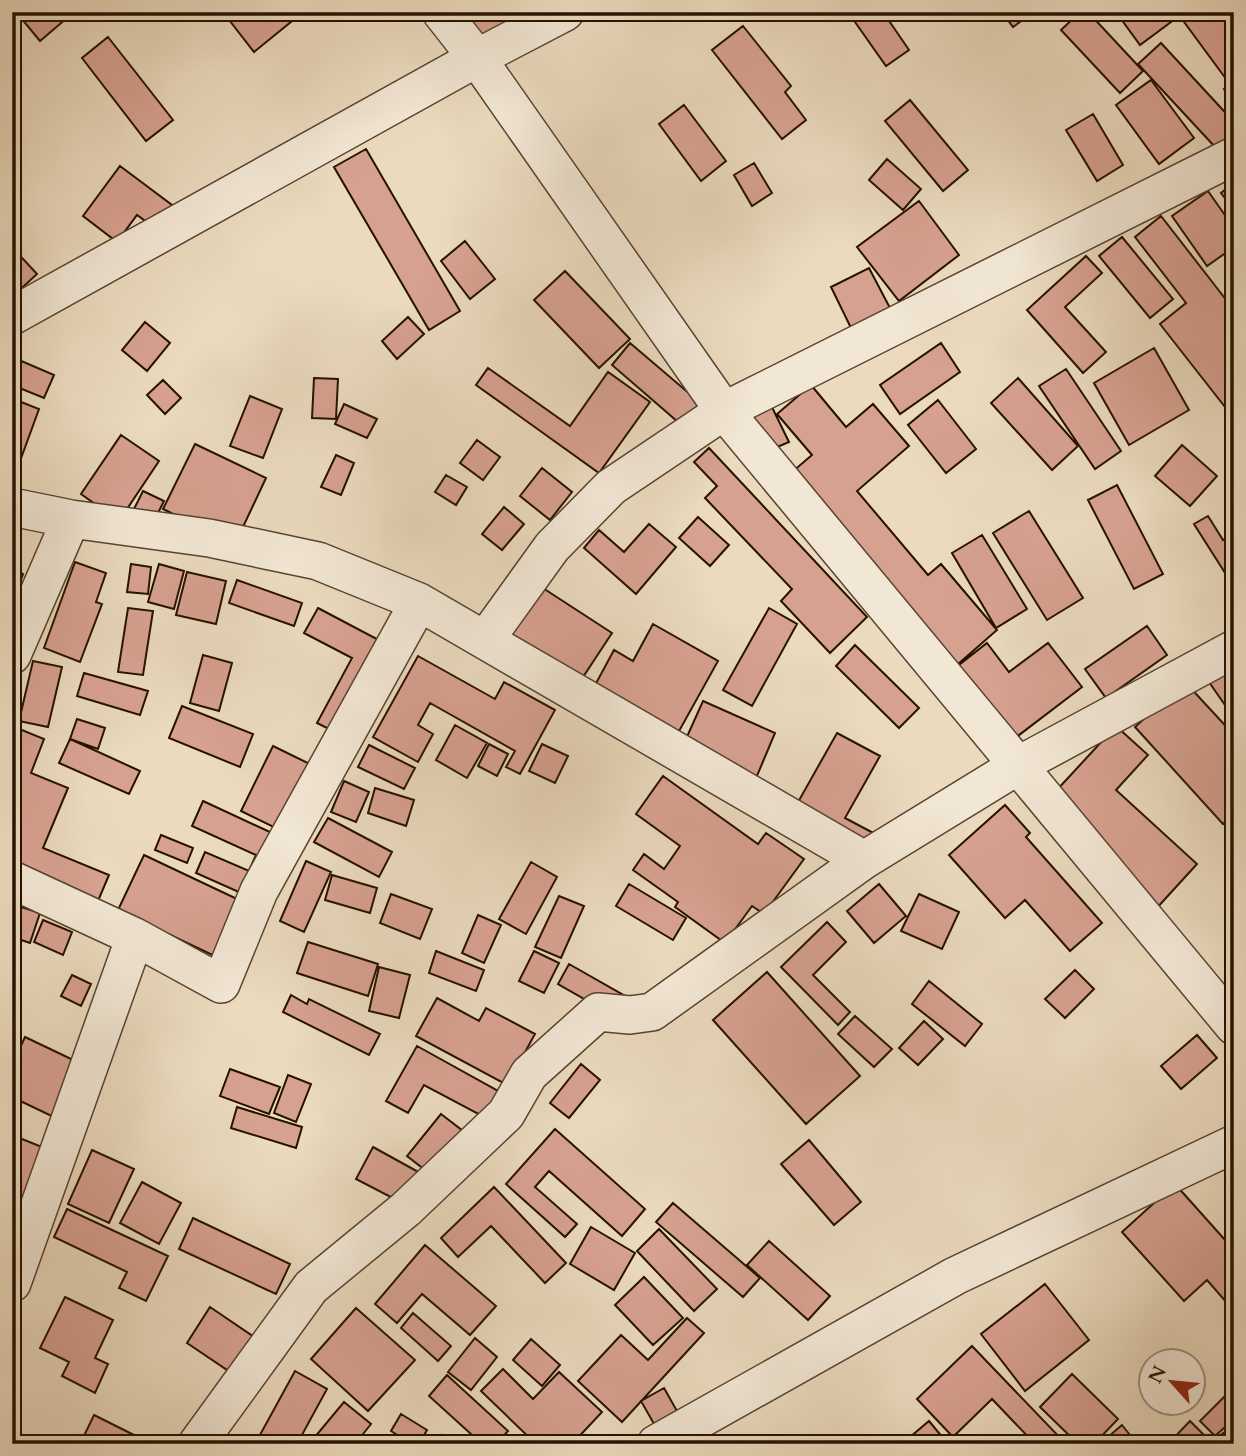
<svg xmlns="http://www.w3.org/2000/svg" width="1246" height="1456" font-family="Cardo,serif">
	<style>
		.building { fill: #d7a190; stroke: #261100; stroke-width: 2 }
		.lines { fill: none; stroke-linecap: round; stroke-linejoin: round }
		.street-casing { stroke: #574330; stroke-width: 40 }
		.street { stroke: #f2e7d5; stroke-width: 37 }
	</style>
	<rect width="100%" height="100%" fill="#ebdabe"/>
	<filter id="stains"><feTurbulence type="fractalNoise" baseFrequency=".00286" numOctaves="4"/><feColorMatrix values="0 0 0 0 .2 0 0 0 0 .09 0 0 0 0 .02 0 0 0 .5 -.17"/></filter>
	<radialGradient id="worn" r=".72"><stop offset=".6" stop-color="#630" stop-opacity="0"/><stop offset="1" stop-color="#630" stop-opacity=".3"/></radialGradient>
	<path class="building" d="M16,12H61L67,18L40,41Z
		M223,12H285L292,21L254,52Z
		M445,12H538L480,58Z
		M848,12H883L909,50L886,66Z
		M1002,12H1029L1031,14L1013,27Z
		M1080,12H1088L1143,71L1120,93L1061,30Z
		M1116,12H1170L1175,19L1140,45Z
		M1182,12H1234V80L1229,83L1179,15Z
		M743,26L791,86L785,92L806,120L782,139L712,50Z
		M108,37L173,120L146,141L82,58Z
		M1161,43L1234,122V131L1216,148L1138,64Z
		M1151,80L1194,138L1159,164L1116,105Z
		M1234,83V104L1224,89Z
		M910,100L968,170L943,191L885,121Z
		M684,105L726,161L701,181L659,124Z
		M1093,114L1123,165L1097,181L1066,130Z
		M366,149L460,311L429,330L334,167Z
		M887,159L921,189L903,210L869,180Z
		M754,163L772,193L752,206L734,175Z
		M120,166L172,205L155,228L137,215L117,242L83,216Z
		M1234,183V210L1221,193Z
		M1208,191L1234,228V247L1207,266L1172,216Z
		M919,201L959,255L899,301L857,247Z
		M1161,216L1234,310V401L1225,407L1160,324L1186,303L1135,237Z
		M1122,237L1173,299L1150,318L1099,256Z
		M465,241L495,279L470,299L441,261Z
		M12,247L37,274L12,297Z
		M1086,256L1102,273L1065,307L1106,352L1083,373L1027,310Z
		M869,268L890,308L851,328L831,287Z
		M565,271L630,339L599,368L534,300Z
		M408,317L424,334L397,359L382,341Z
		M145,322L170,343L147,371L122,350Z
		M630,343L704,406L685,428L612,365Z
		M941,343L960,372L900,414L880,385Z
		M1154,348L1189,410L1129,445L1094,383Z
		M12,357L54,375L44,398L12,385Z
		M488,368L570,426L608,372L650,402L599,473L476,385Z
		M1066,369L1121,451L1095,469L1039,386Z
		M314,378L338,379L336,419L312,418Z
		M1018,378L1078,446L1052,470L991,403Z
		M163,380L181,398L165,414L147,395Z
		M811,385L846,427L873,404L909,446L857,491L928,575L941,564L997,630L949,672L785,478L812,455L777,414Z
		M811,385L846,427L873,404L909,446L857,491L928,575L941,564L997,630L949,672L785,478L812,455L777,414Z
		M250,396L282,409L263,458L230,446Z
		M768,399L789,442L768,451L747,409Z
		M16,400L39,409L16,472L12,471V411Z
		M938,400L976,449L946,473L908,425Z
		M344,404L377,419L367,438L335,424Z
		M121,435L159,461L119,521L81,494Z
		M477,440L500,457L483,480L460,463Z
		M195,444L266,478L235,544L163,509Z
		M1182,445L1217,476L1190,506L1155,476Z
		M709,448L867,617L830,653L781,601L792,589L705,498L717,486L694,462Z
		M336,455L354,463L341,495L321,487Z
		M542,468L572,492L550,520L520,496Z
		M446,475L467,487L456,505L435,492Z
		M1234,476V493L1226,481Z
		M1117,485L1163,574L1134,589L1088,500Z
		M143,491L164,501L151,527L130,517Z
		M504,507L524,524L502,550L482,534Z
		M1029,511L1083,598L1047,620L993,533Z
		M1208,516L1223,540L1234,533V587L1194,524Z
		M698,517L729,545L710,566L679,538Z
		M649,524L676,547L636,594L584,548L599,530L624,552Z
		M982,535L1027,609L996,628L952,553Z
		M75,562L106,573L96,602L102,604L80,662L44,648Z
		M131,564L151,567L148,594L127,592Z
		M159,564L184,571L174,609L148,602Z
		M12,569L23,574L17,591L28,595L12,634Z
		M187,572L226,581L216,624L176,615Z
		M529,579L612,633L581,680L498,626Z
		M237,580L302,603L294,626L229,603Z
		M128,608L153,611L143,675L118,672Z
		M318,608L390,646L343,736L317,723L352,658L304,633Z
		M769,608L797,624L752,706L723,690Z
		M653,624L718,661L678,733L594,687L614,650L633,661Z
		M1147,626L1167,655L1106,698L1085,669Z
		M987,643L1009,672L1048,643L1082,687L1006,745L950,672Z
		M855,645L919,708L899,728L836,666Z
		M203,655L232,663L219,711L190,703Z
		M418,656L495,699L504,682L555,710L520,774L506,767L515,751L430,703L418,725L433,734L418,762L373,737Z
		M33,661L62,667L48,727L19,721Z
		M1234,664V718L1209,682Z
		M84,673L148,691L140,715L77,696Z
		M1185,682L1234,735V814L1223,824L1135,727Z
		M703,701L775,733L754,783L681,750Z
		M182,706L253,734L240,767L169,738Z
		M77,719L105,728L98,749L70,739Z
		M455,725L487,743L467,778L436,760Z
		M12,726L44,739L31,773L68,788L43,848L109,875L98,901L12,866Z
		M1116,726L1148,755L1116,790L1197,864L1155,910L1043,805Z
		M837,733L880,756L845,818L879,836L869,854L793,811Z
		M70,739L140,771L129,794L59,763Z
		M489,744L508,754L497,776L478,766Z
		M542,744L568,756L555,783L529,771Z
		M369,745L415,768L404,789L358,767Z
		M273,746L318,768L286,833L241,811Z
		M663,776L758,844L766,833L804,859L764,914L752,906L725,943L675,907L678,902L633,870L644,854L664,869L680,846L636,814Z
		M344,781L369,792L356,822L331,812Z
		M375,788L414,800L406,826L368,813Z
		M203,801L285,839L257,900L196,873L205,852L249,871L256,855L192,826Z
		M1005,805L1030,833L1026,837L1102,923L1070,951L1025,900L1005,918L949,855Z
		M328,818L392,852L379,877L314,842Z
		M161,835L193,848L187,863L155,850Z
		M144,855L254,907L227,962L118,910Z
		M306,861L331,872L304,932L280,921Z
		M531,862L557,877L526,934L499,919Z
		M332,875L377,888L370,913L325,900Z
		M629,884L686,918L673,940L616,906Z
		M879,884L906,916L874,943L847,911Z
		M391,894L432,909L420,939L380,923Z
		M919,894L959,912L942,949L901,931Z
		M559,896L584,906L561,958L535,947Z
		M12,904L40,913L30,943L12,937Z
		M478,915L501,925L484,963L462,953Z
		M43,920L72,932L63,955L34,942Z
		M827,922L846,942L813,975L850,1012L838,1025L781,967Z
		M308,942L378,964L368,996L297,973Z
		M436,951L484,970L476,991L429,973Z
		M534,951L559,963L544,993L519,981Z
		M569,964L625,996L614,1016L558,984Z
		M379,967L410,975L399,1018L369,1011Z
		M1075,970L1094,989L1065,1018L1045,999Z
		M767,972L860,1076L806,1124L713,1020Z
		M72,975L91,984L81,1006L61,996Z
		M929,981L982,1024L965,1046L912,1004Z
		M291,995L307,1004L309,999L380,1034L369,1055L283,1012Z
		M437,998L479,1021L486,1008L535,1034L507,1085L416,1036Z
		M855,1016L892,1049L874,1067L838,1034Z
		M924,1021L943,1039L918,1065L899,1048Z
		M1197,1035L1217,1058L1181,1089L1161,1066Z
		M25,1037L90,1068L64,1122L12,1097V1065Z
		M417,1046L498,1091L484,1117L424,1085L408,1113L386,1101Z
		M581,1064L600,1080L569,1118L550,1103Z
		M230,1069L280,1087L269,1114L220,1096Z
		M288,1075L311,1084L296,1122L274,1113Z
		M237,1107L302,1127L296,1148L231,1128Z
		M441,1114L463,1131L429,1173L407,1156Z
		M555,1129L645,1209L622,1236L549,1171L535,1187L577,1224L565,1237L506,1184Z
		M555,1129L645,1209L622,1236L549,1171L535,1187L577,1224L565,1237L506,1184Z
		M12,1135L52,1151L30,1207L12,1200Z
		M809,1140L861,1202L834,1225L781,1164Z
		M373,1147L422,1174L406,1205L356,1179Z
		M92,1150L134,1169L109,1223L68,1204Z
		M142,1182L181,1203L159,1244L120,1223Z
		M1175,1184L1234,1250V1311L1207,1280L1184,1301L1122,1232Z
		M494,1187L566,1263L545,1283L491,1226L458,1257L441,1238Z
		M12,1201L29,1208L12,1247Z
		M673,1203L760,1278L743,1297L656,1222Z
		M67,1209L168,1256L146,1301L119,1288L127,1272L54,1237Z
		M193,1218L290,1264L276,1294L179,1249Z
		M591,1227L635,1253L614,1290L570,1264Z
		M659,1229L717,1289L694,1311L637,1251Z
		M769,1241L830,1296L808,1320L747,1265Z
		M425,1245L496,1306L470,1335L422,1294L397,1323L375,1304Z
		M644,1277L683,1318L653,1345L615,1305Z
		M1045,1284L1089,1340L1025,1391L981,1334Z
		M65,1297L113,1320L95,1358L108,1364L95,1393L62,1376L69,1362L40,1348Z
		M210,1307L263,1343L239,1378L187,1343Z
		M356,1308L415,1360L368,1411L311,1359Z
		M413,1313L451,1346L438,1361L401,1328Z
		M687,1318L704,1333L622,1422L578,1381L621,1335L648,1360Z
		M475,1338L497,1357L471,1390L448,1372Z
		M531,1339L560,1365L542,1386L513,1360Z
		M531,1339L560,1365L542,1386L513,1360Z
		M972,1346L1066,1444H1035L992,1399L953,1437L917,1399Z
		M503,1369L533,1399L559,1372L602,1412L572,1444H536L481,1391Z
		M503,1369L533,1399L559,1372L602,1412L572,1444H536L481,1391Z
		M295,1371L327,1389L297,1444H255Z
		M1072,1374L1118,1419L1094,1444H1078L1040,1407Z
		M447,1375L508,1431L496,1444H482L429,1396Z
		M664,1388L677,1411L654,1424L641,1401Z
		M1226,1395L1234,1403V1419L1215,1436L1200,1421Z
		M344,1402L371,1424L355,1444H309Z
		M401,1414L427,1430L419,1444H412L391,1431Z
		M94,1415L152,1444H80Z
		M929,1421L948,1444H903V1443Z
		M1190,1421L1213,1444H1168Z
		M1122,1425L1137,1444H1100Z
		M1234,1425V1444H1230L1222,1434Z
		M442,1435L458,1444H438Z"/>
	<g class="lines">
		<defs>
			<path id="street" d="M441,12L477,58L724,411L1234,1026
				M12,316L477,58L565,12
				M12,507L71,519L209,538L318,561L419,602L864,860
				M485,640L552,547L611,487L724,411L1234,156
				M12,655L71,519
				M12,880L135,937L221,984L259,891L419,602
				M12,1283L135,937
				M197,1444L311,1287L406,1209L506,1114L529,1074L598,1012L630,1015L652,1012L864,860L1019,765L1234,649
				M656,1444L955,1276L1234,1144"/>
		</defs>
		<use href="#street" class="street-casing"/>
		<use href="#street" class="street"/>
	</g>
	<rect width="1246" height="1456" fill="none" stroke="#ebdabe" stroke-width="42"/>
	<rect x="14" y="14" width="1218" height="1428" fill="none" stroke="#261100" stroke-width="3.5"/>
	<rect x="21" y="21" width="1204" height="1414" fill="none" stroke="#261100" stroke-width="2"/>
	<g transform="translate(1172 1382) rotate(297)"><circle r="33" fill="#f2e7d5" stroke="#a09180" stroke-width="2"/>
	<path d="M0-5L12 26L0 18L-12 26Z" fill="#8f2418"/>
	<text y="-10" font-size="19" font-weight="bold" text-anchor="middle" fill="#261100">N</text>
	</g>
	<rect width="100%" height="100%" filter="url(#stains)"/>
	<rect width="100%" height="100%" fill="url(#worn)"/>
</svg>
